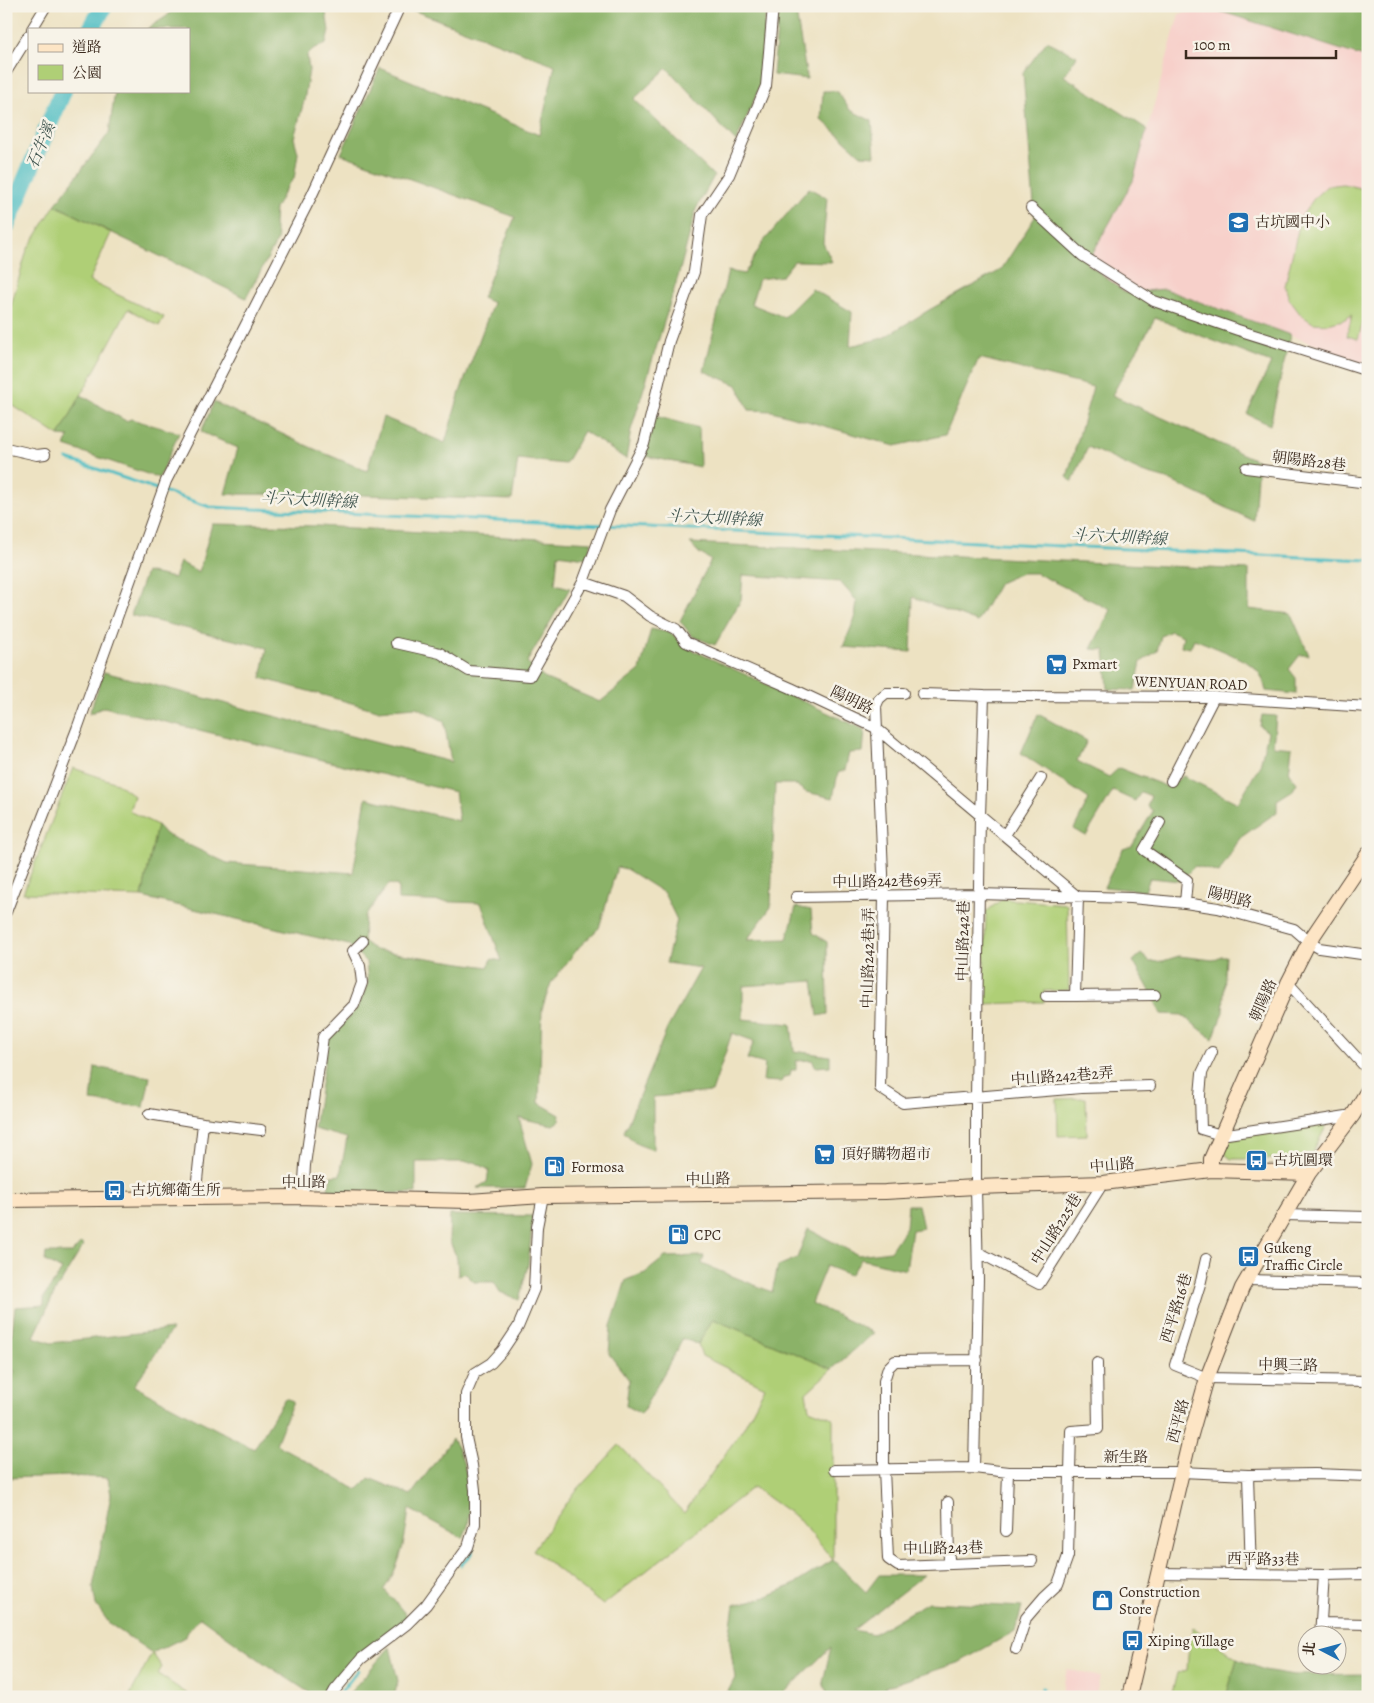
<svg xmlns="http://www.w3.org/2000/svg" width="1374" height="1703" font-family="Alegreya,'Noto Serif TC',serif">
	<style>
		.built { fill: #f7d0ca }
		.green { fill: #afcf76; stroke: #757c4a }
		.forest { fill: #8bb267; stroke: #636e42; fill-rule: evenodd }
		.lines { fill: none; stroke-linecap: round; stroke-linejoin: round }
		.stream { stroke: #4ebdc3; stroke-width: 3 }
		.river { stroke: #4ebdc3; stroke-width: 18 }
		.minor-casing { stroke: #564637; stroke-width: 12 }
		.secondary-casing { stroke: #564637; stroke-width: 16 }
		.minor { stroke: #fff; stroke-width: 10 }
		.secondary { stroke: #fde5c5; stroke-width: 14 }
		.labels { text-anchor: middle; stroke-width: 5; stroke-linejoin: round; paint-order: stroke }
		.poi-label { font-size: 15px; fill: #3b2a1e; stroke: #f7f3e8; text-anchor: start }
		.street-label { font-size: 15px; fill: #3b2a1e; stroke: #f7f3e8 }
		.water-label { font-size: 16px; font-style: italic; fill: #415650; stroke: #f7f3e8 }
	</style>
	<rect width="100%" height="100%" fill="#f7f3e8"/>
	<filter id="ink" filterUnits="userSpaceOnUse"><feTurbulence type="fractalNoise" baseFrequency=".02" numOctaves="2"/><feDisplacementMap in="SourceGraphic" scale="10" xChannelSelector="R" yChannelSelector="G"/><feConvolveMatrix kernelMatrix="1 2 1 2 8 2 1 2 1" color-interpolation-filters="sRGB"/></filter>
	<filter id="wash" filterUnits="userSpaceOnUse"><feTurbulence type="fractalNoise" baseFrequency=".0096" numOctaves="4" result="noise"/><feDisplacementMap in="SourceGraphic" scale="20" xChannelSelector="R" yChannelSelector="G"/><feGaussianBlur stdDeviation="1.12" result="paint"/><feColorMatrix in="noise" values="0 0 0 0 0 0 0 0 0 0 0 0 0 0 0 0 0 1.4 0 .05"/><feComposite in="paint" operator="in"/></filter>
	<g filter="url(#wash)">
		<rect width="100%" height="100%" fill="#ede2c2"/>
		<path class="built" d="M1210,8L1368,59V366L1290,335L1164,289L1126,293L1086,262L1133,181L1179,14Z
			M1067,1669L1100,1677L1095,1697H1061Z"/>
		<path class="green" d="M1343,184L1368,190V305L1358,339L1347,336L1352,315L1343,320L1328,324L1313,323L1301,315L1289,299L1285,286L1301,217L1315,197L1327,186Z
			M55,205L111,233L89,281L164,317L159,326L128,309L59,436L6,401V323L27,250Z
			M73,768L117,783L134,796L129,811L157,825L142,897L23,893Z
			M1002,899L1067,904L1069,990L1044,991V1002L983,1004L986,912Z
			M1086,1098L1087,1135L1058,1136L1057,1099Z
			M1329,1121L1309,1159H1231L1224,1153L1228,1138Z
			M713,1319L832,1369L806,1393L809,1409L833,1418V1560L800,1520L753,1487L603,1605L533,1550L575,1492L619,1445L684,1513L744,1427L765,1387L702,1356L698,1344Z
			M1194,1628L1237,1659L1226,1697H1176L1172,1693L1177,1673L1187,1670L1189,1642Z
			M152,1653L162,1667L158,1674L192,1697H129Z"/>
		<path class="forest" d="M176,6H325L329,31L326,44L313,49L307,55L309,70L304,101L294,138L298,153L294,179L287,186L275,209L274,225L278,239L246,298L55,205L109,133L115,91H189V29H147L167,16Z
			M411,6H766L760,86L736,142L667,68L634,99L714,176L696,209L680,270L631,430L626,459L584,431L565,464L518,459L512,500L362,495L225,494L238,448L201,432L214,402L312,448L367,471L383,417L445,443L460,392L493,303L482,298L515,217L341,154L380,68L539,135L555,65L410,9Z
			M779,6H795L807,79L773,75Z
			M1211,6H1348L1368,12L1367,58L1210,8Z
			M1047,41L1077,56L1064,76L1147,129L1133,181L1087,263L1126,293L1164,289L1290,335L1270,425L1247,414L1271,363L1155,318L1112,395L1258,461L1254,521L1167,479L1142,472L1088,447L1072,482L1067,477L1093,387L979,358L945,435L895,446L772,411L749,410L737,385L704,371L728,271L744,274L764,241L809,188L827,198L823,243L832,262L794,261L782,276L759,279L751,304L784,317L812,289L852,312L850,346L883,338L929,310L1001,270L1035,217L1023,73Z
			M823,91H837L850,110L872,121L875,156L861,155L821,119Z
			M81,395L126,421L131,419L179,433L159,478L65,446L69,437L59,436Z
			M655,416L699,428L700,467L645,456Z
			M212,524L319,526L592,542L586,558L558,554L555,584L570,588L527,662L544,678L600,702L640,670L651,629L671,633L688,648L865,730L863,752L849,753L845,770L838,773L833,798L806,792L794,784H775L771,907L747,940L787,939L796,907L811,910L813,933L827,942L828,1014L818,1016L813,981L743,986V1019L791,1024L794,1051L830,1056V1066L816,1067L812,1060L796,1061V1070H791L790,1076L784,1077L781,1082L763,1081L765,1064L747,1059L754,1041L732,1033L712,1092L653,1097V1150L637,1144L624,1132L667,1029L701,968L666,963L677,920L664,893L626,869L617,867L599,928L579,947L551,983L542,1009L539,1103L560,1115L559,1121L553,1125L519,1118L532,1164L525,1188H477L487,1182L489,1170L475,1162H416V1193H327L331,1176L340,1175L347,1138L314,1129L328,1040L358,1007L368,983L366,962L349,945L142,897L157,825L165,834L227,863L353,873L366,798L459,821L455,792L104,707L89,714L104,672L451,762L444,721L416,707L377,710L261,678L267,648L131,615L146,572L174,578L180,562L199,572ZM389,884L398,886V900L481,903L502,961L492,959L488,967L375,950L363,941L365,916Z
			M690,543L1249,570V609L1291,614L1309,655H1300L1289,669L1296,678V694L1266,691C1264,683 1262,675 1256,669C1248,660 1207,644 1194,639L1190,648L1181,646L1183,636L1171,631L1161,636L1157,651L1141,662L1135,690L1108,689L1105,650L1091,649L1111,610L1036,573H1021L999,583L977,622L913,597L911,652L843,647L855,618L857,601L840,582L743,575L741,600L715,645L692,636L680,621L711,560L699,553Z
			M1038,714L1087,741L1077,761L1109,777L1119,768L1168,787L1183,776L1238,803L1260,765L1268,732L1260,726L1262,715L1276,716L1273,746L1292,748L1289,773L1297,783L1293,790L1277,800V812L1240,838L1219,873L1195,866L1180,881L1150,878L1145,891L1104,887L1123,849L1132,846L1153,811L1147,806L1151,796L1141,792L1135,801L1113,791L1086,836L1074,829L1089,799L1021,753Z
			M1141,954L1150,962L1163,961L1179,956L1213,960L1221,956H1226L1223,1012L1213,1039L1182,1015L1161,1014L1149,989L1133,961Z
			M95,1067L150,1077L144,1107L91,1101Z
			M908,1205H918L923,1228L912,1230L906,1270L861,1259L850,1275L826,1266L811,1303L874,1333L832,1369L713,1319L698,1344L683,1339L641,1414L626,1406L629,1380L609,1354L611,1326L626,1280L645,1273L665,1257L704,1256L702,1264L772,1292L778,1266L797,1258L808,1229L858,1255L890,1251L906,1227Z
			M450,1215L533,1216L528,1265L519,1300L500,1292L494,1282H474L465,1273L458,1276L457,1258L449,1240Z
			M81,1243L83,1246L56,1290L34,1337L51,1343L172,1329L134,1386L254,1449L285,1398L293,1401L276,1444L357,1490L369,1478L411,1495L452,1439C467,1461 471,1493 469,1519C469,1526 465,1532 463,1538L409,1509C405,1539 402,1563 384,1589L408,1617L329,1689L326,1697H316L267,1665L200,1617L183,1638L152,1653L110,1624L96,1605L93,1587L111,1495L108,1478L72,1476L6,1478V1386L15,1371L6,1370V1334H12L15,1307L44,1305V1297L62,1270L45,1261L46,1253H72Z
			M833,1560L866,1592L879,1575H924L853,1630L873,1634L928,1602L1022,1607L1015,1631L960,1662L885,1687L890,1697H828L823,1682L831,1647L780,1697H725L735,1678L729,1638L734,1605L763,1598L793,1585Z
			M390,1647L398,1681L394,1697H346Z
			M1237,1659L1264,1670L1294,1675L1368,1674V1697H1226Z"/>
		<g class="lines">
			<path class="stream" d="M67,459L210,507L1368,560
				M461,1565L472,1554V1546
				M337,1697L358,1670
				M1039,1697L1042,1688"/>
			<path class="river" d="M91,29L104,6
				M6,226L63,91"/>
		</g>
	</g>
	<g filter="url(#ink)">
		<g class="lines">
			<defs>
				<path id="minor" d="M32,29L46,6
					M6,72L29,35
					M1031,208L1083,256L1154,301L1238,330L1368,371
					M6,448L37,455L45,454
					M1246,468L1368,483
					M583,582L624,596L650,616L676,629L686,642L791,688L876,728L1078,897L1075,996L1155,995
					M396,643L440,653L469,671L530,676L583,582L610,510L644,444L669,341L694,272L702,215L729,175L766,86L773,6
					M904,693H886L879,699L876,706L884,897L880,1088L903,1103L1081,1088L1150,1086
					M922,694L984,696L1214,697L1368,707
					M1171,781L1214,697
					M1160,822L1144,850L1187,880L1185,903
					M1005,835L1041,778
					M796,897L979,894L1131,898L1185,903L1218,908L1294,929L1309,942L1319,948L1368,955
					M6,912L77,729L166,481L311,197L400,6
					M1288,983L1368,1070
					M1046,996H1075
					M1212,1052L1202,1073L1200,1095L1201,1129L1221,1135L1353,1115
					M149,1114L203,1123L195,1199
					M203,1123L261,1130
					M303,1197L305,1165L323,1037L354,1005L362,983L360,966L353,951L363,941
					M1284,1215L1368,1217
					M978,1252L1039,1284L1103,1183
					M1206,1259L1201,1281L1175,1365L1207,1378L1368,1381
					M1247,1280L1368,1283
					M977,1360L895,1361L888,1368L884,1381V1469L888,1559L898,1566L1032,1561
					M974,1468L978,1279L976,1187V1097L980,816L984,696
					M834,1470L974,1468L1008,1472H1181L1248,1475L1315,1474L1368,1476
					M1248,1475L1251,1574
					M948,1502L949,1564
					M1006,1531L1008,1472
					M1158,1573L1324,1575L1368,1574
					M1321,1623L1368,1624
					M1320,1636L1324,1575
					M1016,1649L1026,1618L1044,1597L1058,1584L1068,1556L1071,1431L1098,1429L1097,1363
					M331,1697L335,1690L361,1659L407,1624L426,1605L468,1547L475,1524V1490L472,1465L466,1437V1394L475,1373L491,1363L502,1351L518,1327L534,1289L537,1227L543,1196"/>
				<path id="secondary" d="M1211,1170V1159L1288,983L1309,942L1368,854
					M6,1200L295,1197L469,1201L543,1196L885,1192L976,1187L1103,1183L1211,1170L1309,1173
					M1129,1697L1190,1438L1207,1378L1242,1288L1309,1173L1353,1115L1368,1090"/>
			</defs>
			<use href="#minor" class="minor-casing"/>
			<use href="#secondary" class="secondary-casing"/>
			<use href="#minor" class="minor"/>
			<use href="#secondary" class="secondary"/>
		</g>
	</g>
	<defs>
		<symbol id="school-square" viewBox="-11 -11 22 22"><rect x="-9" y="-9" width="18" height="18" rx="4" fill="#1f6fb2" stroke="#f7f3e8"/><path d="M0-5L7-2L0 1L-7-2ZM-4 1L0 2.5L4 1V4Q0 6-4 4Z" fill="#fff"/></symbol>
		<symbol id="supermarket-square" viewBox="-11 -11 22 22"><rect x="-9" y="-9" width="18" height="18" rx="4" fill="#1f6fb2" stroke="#f7f3e8"/><path d="M-6-5.5h2.5l.6 2H6L4.5 2H-2.5L-4.4-4H-6ZM-1.5 3.2a1.3 1.3 0 1 0 .1 0ZM3 3.2a1.3 1.3 0 1 0 .1 0Z" fill="#fff"/></symbol>
		<symbol id="bus-square" viewBox="-11 -11 22 22"><rect x="-9" y="-9" width="18" height="18" rx="4" fill="#1f6fb2" stroke="#f7f3e8"/><path d="M-5-6H5V4H4V6H2V4H-2V6H-4V4H-5ZM-3.5-4V0h7V-4ZM-3.5 1.2v1.5H-2V1.2ZM2 1.2v1.5H3.5V1.2Z" fill="#fff"/></symbol>
		<symbol id="fuel-square" viewBox="-11 -11 22 22"><rect x="-9" y="-9" width="18" height="18" rx="4" fill="#1f6fb2" stroke="#f7f3e8"/><path d="M-5.5-6h7V0h2V4h1.3V-2.5L3-4.5l.8-.8L6-3V5H2.5V1h-1V6h-7ZM-4.2-4.7v3.2H.2V-4.7Z" fill="#fff"/></symbol>
		<symbol id="shop-square" viewBox="-11 -11 22 22"><rect x="-9" y="-9" width="18" height="18" rx="4" fill="#1f6fb2" stroke="#f7f3e8"/><path d="M-5-2.5h2.3a2.7 3.5 0 0 1 5.4 0H5L5.5 6h-11ZM-1.5-2.5h3a1.5 2.3 0 0 0-3 0Z" fill="#fff"/></symbol>
	</defs>
	<g fill-rule="evenodd">
		<use href="#school-square" x="1226" y="210" width="25" height="25"/>
		<use href="#supermarket-square" x="1044" y="652" width="25" height="25"/>
		<use href="#supermarket-square" x="812" y="1142" width="25" height="25"/>
		<use href="#bus-square" x="1244" y="1148" width="25" height="25"/>
		<use href="#fuel-square" x="542" y="1154" width="25" height="25"/>
		<use href="#bus-square" x="102" y="1178" width="25" height="25"/>
		<use href="#fuel-square" x="666" y="1222" width="25" height="25"/>
		<use href="#bus-square" x="1236" y="1244" width="25" height="25"/>
		<use href="#shop-square" x="1090" y="1588" width="25" height="25"/>
		<use href="#bus-square" x="1120" y="1628" width="25" height="25"/>
	</g>
	<g class="labels">
		<g class="poi-label">
			<text x="1255" y="227">古坑國中小</text>
			<text x="1072" y="669">Pxmart</text>
			<text x="841" y="1159">頂好購物超市</text>
			<text x="1273" y="1165">古坑圓環</text>
			<text x="571" y="1172">Formosa</text>
			<text x="131" y="1195">古坑鄉衛生所</text>
			<text x="694" y="1240">CPC</text>
			<text x="1264" y="1253">Gukeng<tspan x="1264" dy="17">Traffic Circle</tspan></text>
			<text x="1119" y="1597">Construction<tspan x="1119" dy="17">Store</tspan></text>
			<text x="1148" y="1646">Xiping Village</text>
		</g>
		<g class="street-label">
			<text transform="translate(1309 461) rotate(7)" y="5">朝陽路28巷</text>
			<text transform="translate(1191 683) rotate(2)" y="5">WENYUAN ROAD</text>
			<text transform="translate(852 700) rotate(26)" y="5">陽明路</text>
			<text transform="translate(887 881) rotate(-1)" y="5">中山路242巷69弄</text>
			<text transform="translate(1230 897) rotate(14)" y="5">陽明路</text>
			<text transform="translate(963 941) rotate(-89)" y="5">中山路242巷</text>
			<text transform="translate(868 958) rotate(-89)" y="5">中山路242巷1弄</text>
			<text transform="translate(1263 1000) rotate(-66)" y="5">朝陽路</text>
			<text transform="translate(1062 1076) rotate(-4)" y="5">中山路242巷2弄</text>
			<text transform="translate(1112 1165) rotate(-5)" y="5">中山路</text>
			<text transform="translate(708 1179) rotate(-1)" y="5">中山路</text>
			<text x="304" y="1187">中山路</text>
			<text transform="translate(1056 1229) rotate(-58)" y="5">中山路225巷</text>
			<text transform="translate(1176 1308) rotate(-73)" y="5">西平路16巷</text>
			<text transform="translate(1288 1365) rotate(1)" y="5">中興三路</text>
			<text transform="translate(1178 1421) rotate(-75)" y="5">西平路</text>
			<text x="1126" y="1462">新生路</text>
			<text transform="translate(943 1548) rotate(-1)" y="5">中山路243巷</text>
			<text transform="translate(1263 1559) rotate(1)" y="5">西平路33巷</text>
		</g>
		<g class="water-label">
			<text transform="translate(40 145) rotate(-67)" y="6">石牛溪</text>
			<text transform="translate(309 499) rotate(3)" y="6">斗六大圳幹線</text>
			<text transform="translate(714 517) rotate(3)" y="6">斗六大圳幹線</text>
			<text transform="translate(1119 536) rotate(3)" y="6">斗六大圳幹線</text>
		</g>
	</g>
	<rect width="1374" height="1703" fill="none" stroke="#f7f3e8" stroke-width="25"/>
	<rect x="28" y="28" width="162" height="65" fill="#f7f3e8" stroke="#aca397"/>
	<rect x="38" y="44" width="25" height="8" fill="#fde5c5" stroke="#aca397"/>
	<text x="72" y="52" font-size="15" fill="#3b2a1e">道路</text>
	<rect x="38" y="65" width="25" height="15" fill="#afcf76" stroke="#aca397"/>
	<text x="72" y="78" font-size="15" fill="#3b2a1e">公園</text>
	<g transform="translate(1322 1650) rotate(276)"><circle r="24" fill="#f7f3e8" stroke="#aca397"/>
	<path d="M0-4L9 19L0 12L-9 19Z" fill="#1f6fb2"/>
	<text y="-8" font-size="14" font-weight="bold" text-anchor="middle" fill="#3b2a1e">北</text>
	</g>
	<path d="M1186 50v8h150v-8" fill="none" stroke="#3b2a1e" stroke-width="2.5"/>
	<text x="1194" y="50" font-size="15" fill="#3b2a1e" stroke="#f7f3e8" stroke-width="4" paint-order="stroke">100 m</text>
</svg>
